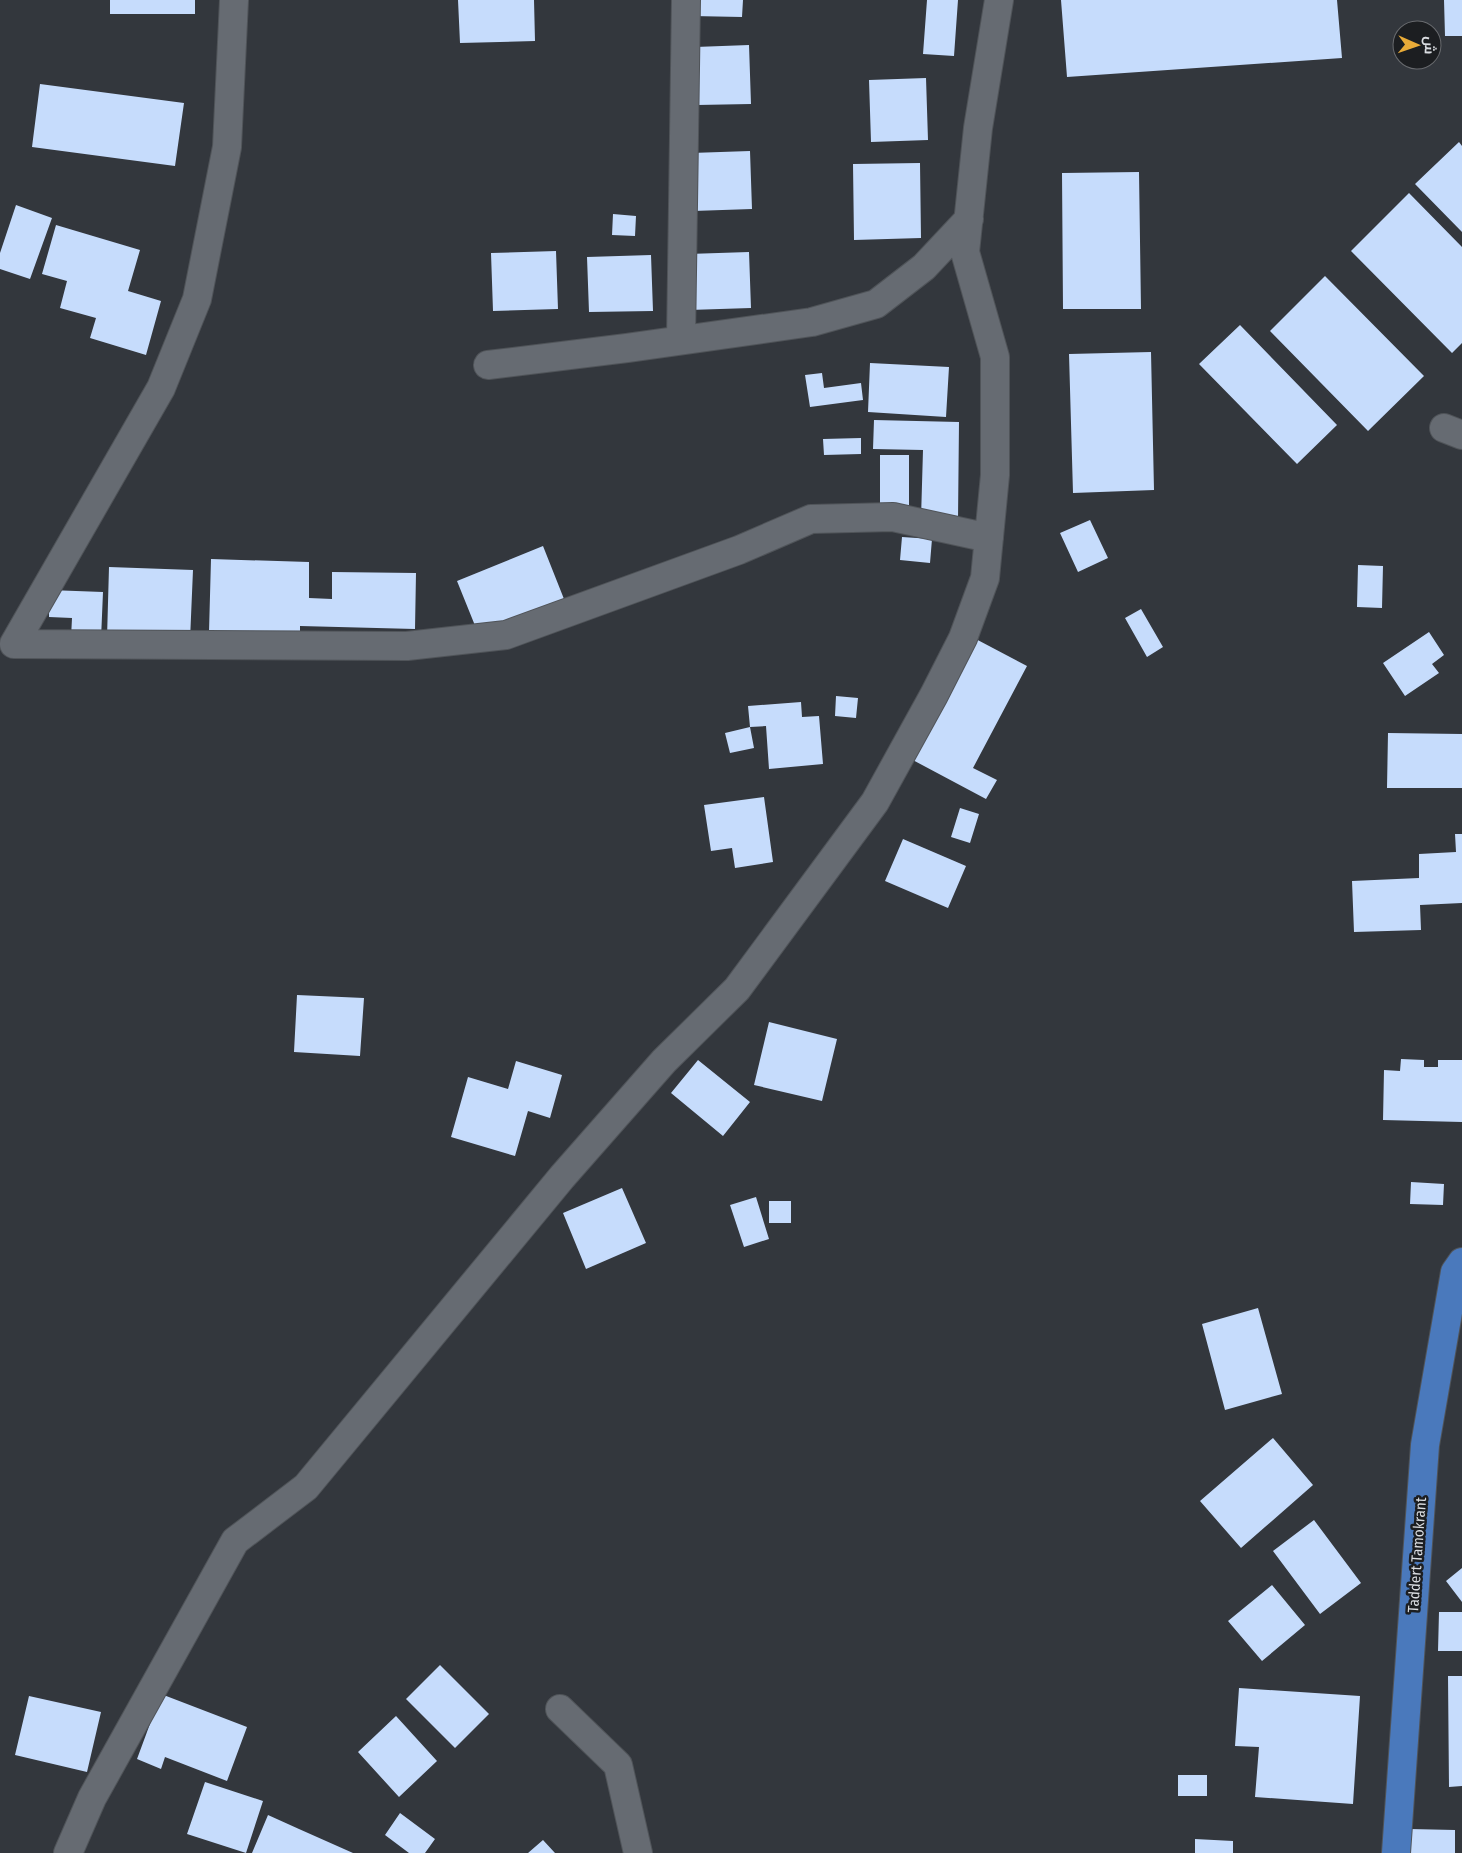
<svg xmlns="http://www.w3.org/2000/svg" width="1462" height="1853" font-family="'Fira Sans Condensed',Cairo,sans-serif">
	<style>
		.building { fill: #c6dcfc }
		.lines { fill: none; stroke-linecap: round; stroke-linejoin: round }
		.minor-casing { stroke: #505459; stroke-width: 30 }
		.major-casing { stroke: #505459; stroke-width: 30 }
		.minor { stroke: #666b72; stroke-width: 28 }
		.major { stroke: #4a79bc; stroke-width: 28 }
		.labels { text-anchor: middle; stroke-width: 5; stroke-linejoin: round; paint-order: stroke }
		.street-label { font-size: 15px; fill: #dadde1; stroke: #1c1e21 }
	</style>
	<rect width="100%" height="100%" fill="#33373d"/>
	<path class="building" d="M110,0H195V14H110Z
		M458,0H534L535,41L460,43Z
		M692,0H743L742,17L692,16Z
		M927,0H958L954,56L923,54Z
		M1061,0H1337L1342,58L1067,77Z
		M1444,0H1462V36H1445Z
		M749,45L751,104L697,105L695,47Z
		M926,78L928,140L871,142L869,80Z
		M40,84L184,103L175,166L32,147Z
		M1459,142L1462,146V232L1415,184Z
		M750,151L752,209L693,211L691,153Z
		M920,163L921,238L854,240L853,164Z
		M1139,172L1141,309H1063L1062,173Z
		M1409,193L1462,247V343L1452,353L1351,251Z
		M16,205L52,218L30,279L0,269V253Z
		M613,214L636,216L635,236L612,235Z
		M56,225L140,250L128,291L161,301L146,355L90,338L96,318L60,308L67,281L42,274Z
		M556,251L558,309L493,311L491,253Z
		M749,252L751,308L689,310L688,254Z
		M651,255L653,311L589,312L587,257Z
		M1325,276L1424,376L1368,431L1270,331Z
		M1240,325L1337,425L1297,464L1199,364Z
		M1151,352L1154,490L1073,493L1069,354Z
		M870,363L949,367L946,417L868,412Z
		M822,373L824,388L861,383L863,400L810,407L805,375Z
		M874,420L959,422L958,520L921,519L923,450L873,449Z
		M861,438V454L824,455L823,439Z
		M880,455H909V509H880Z
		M1090,520L1108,558L1078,572L1060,533Z
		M902,537L932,539L930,563L900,560Z
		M543,546L564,599L478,633L457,581Z
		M211,559L309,562V598L332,599V572L416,573L415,629L300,626V634L209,632Z
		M1358,565L1383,566L1382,608L1357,607Z
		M109,567L193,570L190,640L107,638Z
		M49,590L103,592L101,639L71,638L72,618L49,617Z
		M1141,609L1163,647L1147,657L1125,618Z
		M1429,632L1444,655L1432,664L1439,673L1405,696L1383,663Z
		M972,637L1027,666L973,768L997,780L986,799L909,758Z
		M836,696L858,698L856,718L835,716Z
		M801,702L802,717L819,716L823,764L769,769L766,726L750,727L754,748L730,753L725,733L750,727L748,706Z
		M1388,733L1462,734V788H1387Z
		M764,797L773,862L735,868L732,848L711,851L704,805Z
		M960,808L979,814L970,843L951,837Z
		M1455,834H1462V903L1420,905L1421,930L1354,932L1352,881L1419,878V854L1456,852Z
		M903,839L966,866L948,908L885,881Z
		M297,995L364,998L360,1056L294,1052Z
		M769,1022L837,1039L822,1101L754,1085Z
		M1401,1059L1424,1060V1067H1438V1060H1462V1122L1383,1120L1384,1070L1400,1071Z
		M698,1060L750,1102L723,1136L671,1093Z
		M516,1061L562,1075L550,1118L528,1111L515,1156L451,1137L468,1077L508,1089Z
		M1411,1182L1444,1184L1443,1205L1410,1204Z
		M622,1188L646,1243L586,1269L563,1213Z
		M756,1197L769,1239L744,1247L730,1205Z
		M769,1201H791V1223H769Z
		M1258,1308L1282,1394L1225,1410L1202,1324Z
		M1273,1438L1313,1485L1241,1548L1200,1501Z
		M1314,1520L1361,1583L1320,1614L1273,1551Z
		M1462,1568V1602L1446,1581Z
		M1272,1585L1305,1625L1262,1661L1228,1621Z
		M1439,1612H1462V1651H1438Z
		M440,1665L489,1714L455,1748L406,1699Z
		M1448,1676H1462V1786L1449,1787Z
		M1239,1688L1360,1696L1353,1804L1255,1797L1259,1747L1235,1746Z
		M161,1694L247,1727L227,1781L165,1757L161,1769L137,1759Z
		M29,1696L101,1712L87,1772L15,1755Z
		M396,1716L437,1761L399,1797L358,1752Z
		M1178,1775H1207V1796H1178Z
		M205,1782L263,1801L246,1853L187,1834Z
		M400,1813L435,1839L425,1853H409L385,1835Z
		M268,1815L299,1829L353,1853H252Z
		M1410,1829L1455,1830V1853H1410Z
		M1195,1839L1233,1841V1853H1195Z
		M543,1840L555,1853H528Z"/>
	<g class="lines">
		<defs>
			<path id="minor" d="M234,0L227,147L197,299L161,388L14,644L407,646L506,635L739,550L811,519L893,517L989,538
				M681,340L686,0
				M488,365L627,348L812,322L876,304L924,267L969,219
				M1444,428L1462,435
				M560,1709L618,1765L638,1853
				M68,1853L92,1798L235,1541L306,1487L562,1177L664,1061L737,989L875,802L934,695L963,638L985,578L995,475V357L965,252L978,128L999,0"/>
			<path id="major" d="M1396,1853L1425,1445L1455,1272L1462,1262"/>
		</defs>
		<use href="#minor" class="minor-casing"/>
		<use href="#major" class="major-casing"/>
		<use href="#minor" class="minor"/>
		<use href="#major" class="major"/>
	</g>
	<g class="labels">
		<g class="street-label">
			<text transform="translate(1417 1555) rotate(-86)" y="5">Taddert Tamokrant</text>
		</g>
	</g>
	<g transform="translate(1417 45) rotate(92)"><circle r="24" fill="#1c1e21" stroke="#686a6e"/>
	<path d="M0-4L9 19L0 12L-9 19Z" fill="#e9ab38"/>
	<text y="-8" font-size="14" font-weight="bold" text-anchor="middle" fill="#dadde1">ش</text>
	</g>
</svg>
